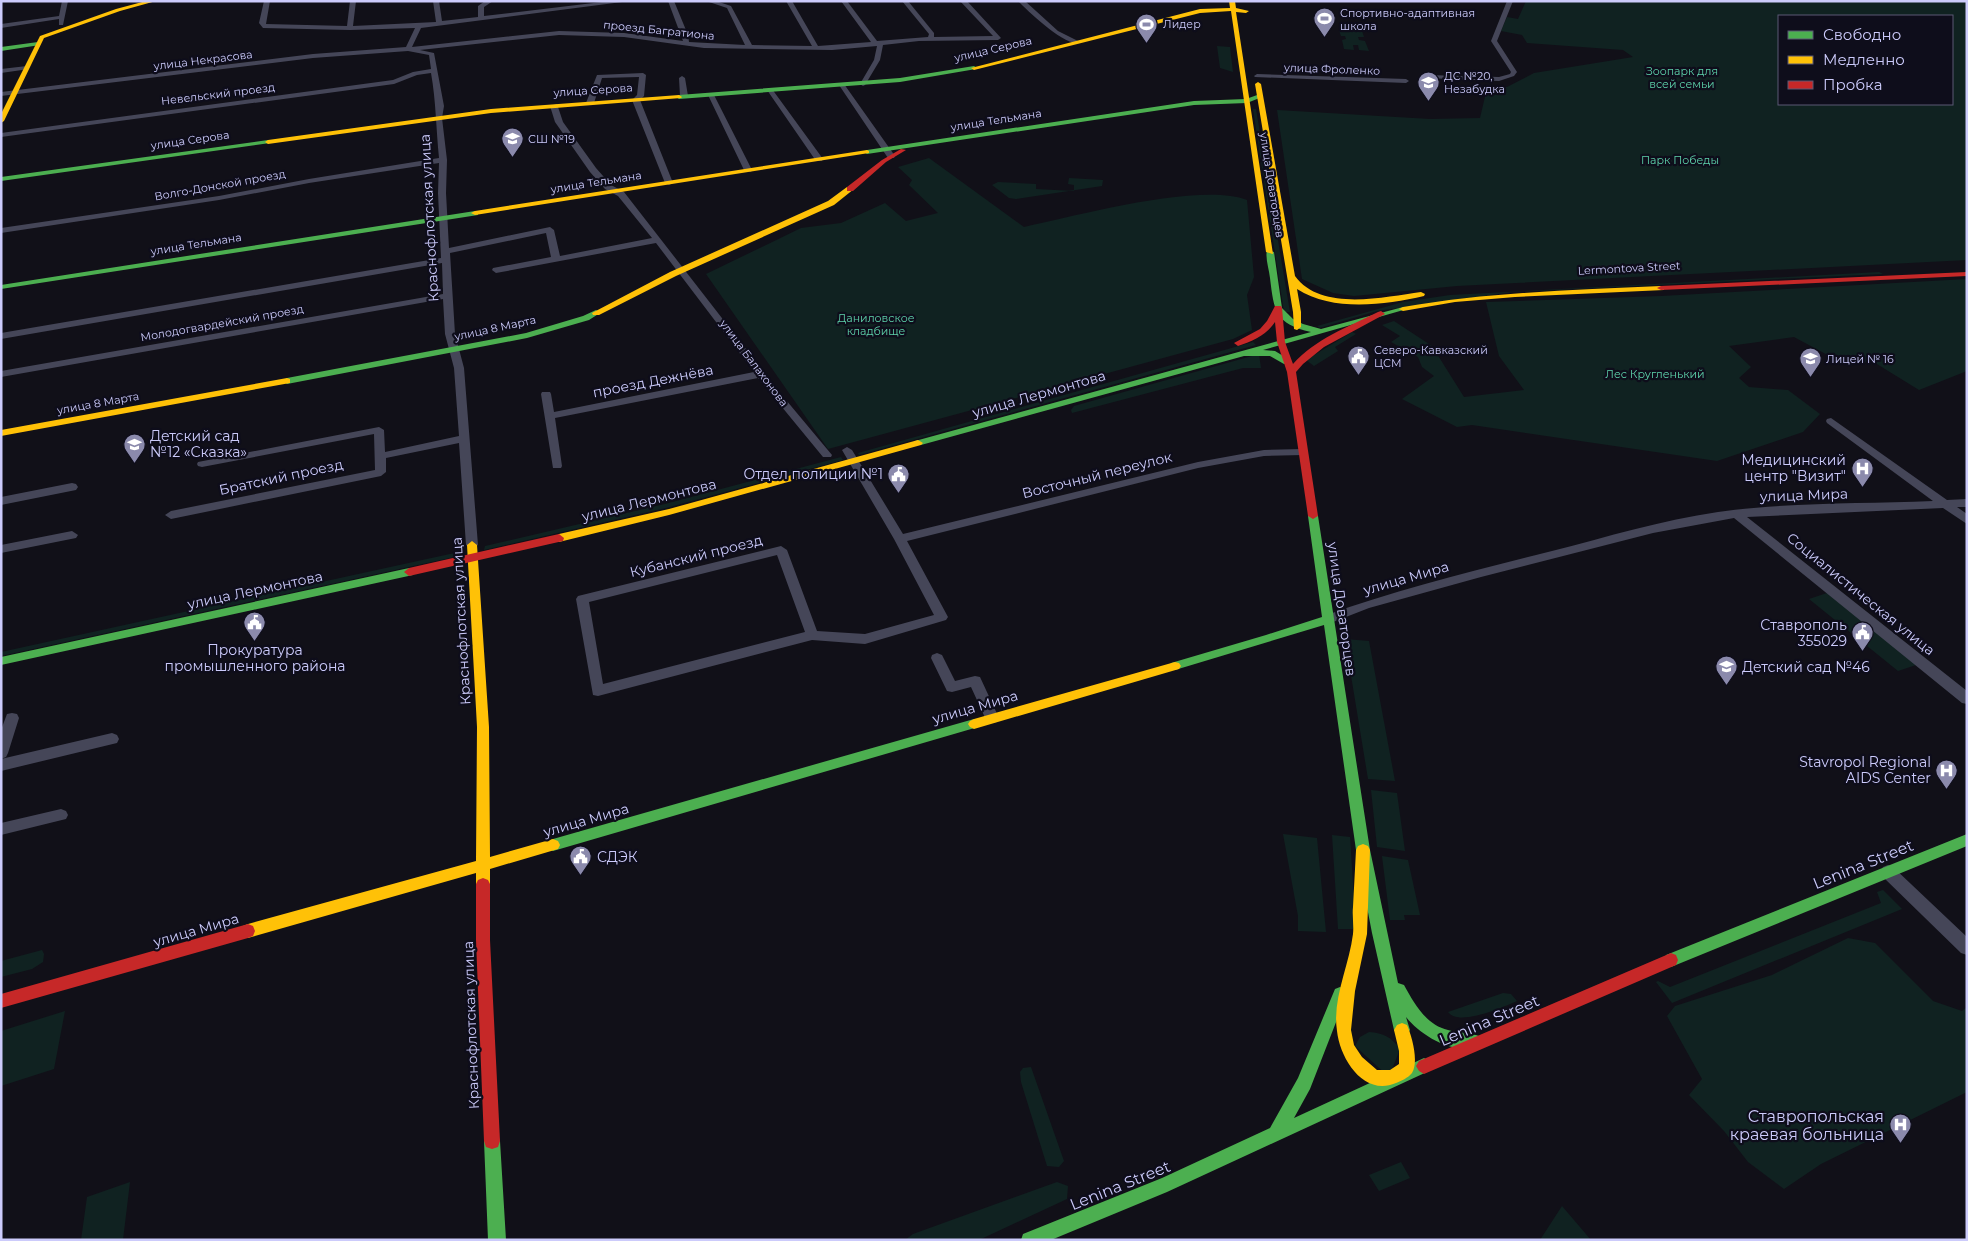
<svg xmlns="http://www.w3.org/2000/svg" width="1968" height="1241" font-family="Montserrat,sans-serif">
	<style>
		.green { fill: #102221; fill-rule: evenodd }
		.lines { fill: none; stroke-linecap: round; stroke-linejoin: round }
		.street { fill: #454658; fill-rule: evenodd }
		.fast { fill: #4caf50; fill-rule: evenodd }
		.slow { fill: #ffc107; fill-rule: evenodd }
		.jam { fill: #c62828; fill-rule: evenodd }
		.labels { text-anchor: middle; stroke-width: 4.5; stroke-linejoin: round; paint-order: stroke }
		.far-poi-label { font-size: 11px; fill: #cccbfb; stroke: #0e0d1b; text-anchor: start }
		.far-street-label { font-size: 11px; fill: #cccbfb; stroke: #0e0d1b }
		.far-park-label { font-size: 11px; fill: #5ed4ac; stroke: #0e0d1b }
		.street-label { font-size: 14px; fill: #cccbfb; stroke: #0e0d1b }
		.poi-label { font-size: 14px; fill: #cccbfb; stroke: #0e0d1b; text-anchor: end }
		.near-street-label { font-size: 16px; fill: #cccbfb; stroke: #0e0d1b }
		.near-poi-label { font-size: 16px; fill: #cccbfb; stroke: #0e0d1b; text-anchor: end }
	</style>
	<rect width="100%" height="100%" fill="#111018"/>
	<path class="green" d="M1526,1H1967V260L1457,286L1354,296L1333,293L1302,279L1277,110L1430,119L1480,118L1487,88L1507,87L1534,73L1633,57L1623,50L1527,43L1522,35L1501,31L1507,17L1518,19ZM1779,16H1952V104H1779Z
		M1339,30L1362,31L1364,37H1358L1359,40L1365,41L1369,51L1359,50L1358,45H1353L1354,50L1344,49L1342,40L1346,39L1345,36H1341Z
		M1217,46L1230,47L1233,72L1220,68Z
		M1253,109H1256L1290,312H1284Z
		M929,158L1024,227C1076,216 1200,182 1247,200L1254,277L1247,295L1252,330L1233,339L828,449L706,274L801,228L841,223L885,203L906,221L938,213L909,185L912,180L898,167Z
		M1069,178L1103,180L1102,186L1016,199L1009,198L992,185L998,182L1036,184V189L1074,191V185L1068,184Z
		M1879,272L1883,274L1513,292L1377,311L1320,328L1317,326L1403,302L1450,295Z
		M1967,279V371L1919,390L1872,361L1848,366L1794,337L1729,346L1751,367L1739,378L1749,387L1788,390L1820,414L1803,432L1717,461L1472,425L1457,427L1402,399L1434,376L1422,367L1418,357L1391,342L1400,336L1382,325L1394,321L1432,346L1464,397L1524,390L1499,356L1486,302L1661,296Z
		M1352,332L1356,334L1335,347L1338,351L1314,366L1306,360Z
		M1253,342L1256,345L859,455L858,453Z
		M1259,354L1261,368H1243L1072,413L1071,410L1074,406Z
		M841,457L843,460L666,508L484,550L485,546L665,504Z
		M459,552V556L1,656V652Z
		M1827,593L1916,665L1898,671L1809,599Z
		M1345,639L1369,641L1395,781L1368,779Z
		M1371,790L1397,793L1405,851L1377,847Z
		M1283,834L1317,838L1326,932L1298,931V916Z
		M1332,835L1350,837L1356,929H1338Z
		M1382,856L1408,860L1420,915H1404L1405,920H1390Z
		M1883,890L1902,909L1672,1003L1656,982L1658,981L1670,987L1881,903L1877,892Z
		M1848,938L1875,943L1933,1001L1962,1011L1967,1007V1092L1821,1164L1784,1189L1748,1162L1724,1131L1689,1095L1702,1079L1667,1016L1675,1006L1772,975Z
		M42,950L44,954L43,962L32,969L1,977V961Z
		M1503,993L1511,994L1517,1001C1503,1007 1459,1027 1448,1012Z
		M65,1011L54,1069L1,1086V1031Z
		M1369,1032C1384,1033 1391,1037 1400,1049L1389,1077L1355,1046L1360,1037Z
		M1031,1067L1064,1161L1059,1167L1047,1166L1021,1082L1020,1072L1023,1068Z
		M1401,1162L1410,1178L1379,1191L1369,1175Z
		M130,1182L123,1240H81L87,1197Z
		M1057,1182L1068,1186L1067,1199L979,1240H905L913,1234Z
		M1562,1206L1591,1240H1540Z"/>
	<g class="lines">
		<path class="street" d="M62,1H68L63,25H59V19L1,28V24L59,16Z
			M264,1H270L266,24L347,26L350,1H356L353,26L436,22L433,1H439L442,21L478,17V6L485,1H493L484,7V16L610,1H630L421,28L412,47L559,31L624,33L683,41L668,1H674L688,35L689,42L745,45L727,8L706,1H716L731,6L752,45L812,46L786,1H792L818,46L871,42L841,1H847L877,41L928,37L929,34L902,1H908L934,33V37L993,36L960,1H967L1001,38L998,40L919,41L883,45L880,60L865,85L863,86L860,84L874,60L877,46L832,50L704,48L624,37L559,35L420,50L434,53L444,106L442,118L447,160L446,193L449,248L550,227L554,230L560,256L652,238L618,196L605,189L590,172L555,122L550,106L557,104L563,122L596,168L611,185L624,192L781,394L832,455L831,457H823L758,378L555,418L562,466L561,468H553L541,394L542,392H550L551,394L554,412L754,372L656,243L496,273L492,270L493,268L551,257L546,233L450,253L455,334L464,368L478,545L472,549L466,545L459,443L386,458V472L381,476L171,519L165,515L171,511L375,470L374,434L202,467L198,466L197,464L198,462L379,427L384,430L385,452L459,436L454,368L445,334L443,299L1,377V371L443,294L442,263L1,339V333L441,258L438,193L439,163L309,183L219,200L1,233V228L219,196L309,179L439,158C436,129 436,101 431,73L417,75L394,84L1,137V133L393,80L413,72L431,69L429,55L408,51L313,58L1,96V92L313,54L406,47L415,28L350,30L263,28L259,23Z
			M1018,1H1025L1058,31L1080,42C1067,49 1028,11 1018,1Z
			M1507,1H1513L1497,41L1517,72L1514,76L1499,81L1425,78L1424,77L1427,75L1499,77L1510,74L1511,72L1491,41Z
			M27,66L29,67V69L1,73V69Z
			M643,73L646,75L644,96L640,100L673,183L669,185L665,183L632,100L637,95L639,77L602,78L594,103L590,105L586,103L597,75Z
			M1257,74L1406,79L1409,81L1406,83L1255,77L1254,76Z
			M682,76L685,78L688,96L684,98L680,96L679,78Z
			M840,84H844L895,156L894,158H888L839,85Z
			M768,89H772L823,159L822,161H816L767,90Z
			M711,93L714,95L752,170L751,172L744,170L708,95Z
			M1831,418L1947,500L1967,499V507H1957L1967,514V524L1943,508L1747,517L1967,691V704L1962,703L1734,518L1653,533L1481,577L1369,608L1328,624L1324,622L1322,619L1324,616C1398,589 1476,570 1552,551C1607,537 1662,520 1718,512C1788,502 1862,504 1933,501L1827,423L1826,421L1827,419Z
			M847,447L852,450L903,534L1198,462L1264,450L1303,449L1308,452L1303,455L1264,456L1198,468L907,541L948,617L946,620L865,644L812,640L598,696L593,695L576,599L578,596L781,546L787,550L817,631L865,634L934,615L894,539L842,450ZM777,555L805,632L603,684L589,602Z
			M72,483L76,484L78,487L76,490L1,505V497Z
			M72,531L78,535L76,538L1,553V545Z
			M937,653L942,655L955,681L975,676L980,677L999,718L997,722L992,723L987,722L971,687L952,692L947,691L931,658L932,655Z
			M12,713L17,714L19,718L8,753L6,757L1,759V730L7,714Z
			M112,733L117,735L119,739L117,743L1,771V759Z
			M61,809L66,811L68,815L66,819L1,835V823Z
			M1888,865L1893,867L1967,937V955L1961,953L1883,877L1880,872L1883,867Z"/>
		<path class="fast" d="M38,42L40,45L1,51V47Z
			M974,66L977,68L976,69L900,82L679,99L676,97L679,95L900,78Z
			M1260,94L1262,95V97L1247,103L1194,105L867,154L864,152L867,150L1194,101L1246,99Z
			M268,140L270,141V143L1,181V177Z
			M475,211H478V215L1,289V285Z
			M1267,250L1274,252L1282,308L1293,319L1303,324L1321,329L1403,307L1407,309L1263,350L1275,351L1290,360V364H1284L1270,356H1244L921,445H915L913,443L915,441L1311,332C1275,324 1274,311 1270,278C1269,269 1265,258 1267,250Z
			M596,310L600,313L589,320L527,338L287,384L283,381L287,378L526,333L583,316Z
			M1313,513L1318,516L1370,850L1398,983L1404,985C1414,1003 1426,1025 1448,1030C1458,1033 1469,1032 1479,1036L1482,1041L1479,1046C1455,1056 1421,1036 1406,1017L1410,1030L1407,1035L1402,1037L1397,1035L1394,1030L1372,933L1356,850L1324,625L1175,670L1171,669L1169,666L1171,663L1266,635L1322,617L1308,516Z
			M409,568L414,572L413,575L1,665V657Z
			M974,719L978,721L980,724L978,727L553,851L548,849L546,845L548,841L553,839Z
			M1967,834V846L1671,967L1666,965L1664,960L1666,955Z
			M1340,987L1345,989L1347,994L1310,1089L1294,1118L1424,1058L1429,1061L1432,1066L1429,1071L1167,1192L1051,1240H1021L1023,1234L1162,1178L1270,1128L1298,1078L1335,989Z
			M492,1133L498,1135L500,1141L506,1240H488L484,1141L486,1135Z"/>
		<path class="slow" d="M146,1H156L120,11L44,38L4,121L1,123V114L40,36L116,9Z
			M1229,1H1235L1236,8L1249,11L1246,13L1236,12L1273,254L1266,252L1231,11L1200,13L974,70L971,68L1200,9L1230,8Z
			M1258,82L1261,84L1295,276C1321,312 1384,297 1421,292L1425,294L1424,296C1384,305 1333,312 1297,289L1301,312V327L1297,330L1294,329L1293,312L1255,84Z
			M679,95L682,97L681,98L491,113L268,144L265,142L268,140L491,109Z
			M867,150L869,151V153L475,215L471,213L475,211Z
			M847,187L854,189L834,205L676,276L599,315H593L592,313L670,272L828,201Z
			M1661,286H1664V290L1515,297L1455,302L1403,311L1399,309L1403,307C1489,292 1574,290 1661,286Z
			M287,378L290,379V383L1,436V430Z
			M918,440L923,443L921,445L669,515L559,542L554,538L559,534L669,509Z
			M472,541L477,545L489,727L490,857L553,839L558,841L560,845L558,849L490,869V884L488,888L483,890L478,888L476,884V873L248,938L243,936L241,931L243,926L248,924L476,861L477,727L467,545Z
			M1175,662L1179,663L1181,666L1179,669L974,729L970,727L968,724L970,721L974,719Z
			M1363,844L1368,846L1370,850L1367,934L1355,991L1351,1030L1354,1045L1362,1057L1377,1070H1390L1399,1064V1051L1394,1030L1397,1025L1402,1023L1407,1025C1412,1036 1419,1062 1412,1073C1408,1078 1401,1081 1396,1083C1364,1097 1340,1059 1337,1031C1332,999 1349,966 1353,934C1354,925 1352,916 1353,907C1354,888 1355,869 1356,850L1358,846Z"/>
		<path class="jam" d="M901,149L906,150L886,162L853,191H847V187L882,160Z
			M1967,272V276L1661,290L1657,288L1661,286Z
			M1275,306H1281L1282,308L1285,342L1293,364C1315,339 1348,327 1378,312L1381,311L1385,314L1324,347L1303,364L1296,372L1318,516L1313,519L1308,516L1287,372L1277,342L1275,322C1266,335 1253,341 1238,346L1234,343L1260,329L1267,321Z
			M559,534L564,538L563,541L409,576L404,572L409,568Z
			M483,878L488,880L490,884V940L500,1141L498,1147L492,1149L486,1147L484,1141L476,940V884L478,880Z
			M248,924L253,926L255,931L253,936L248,938L1,1008V994Z
			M1671,953L1676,955L1678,960L1676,965L1424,1074L1419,1071L1416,1066L1419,1061Z"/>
	</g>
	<defs>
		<symbol id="stadium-pin" viewBox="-11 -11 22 30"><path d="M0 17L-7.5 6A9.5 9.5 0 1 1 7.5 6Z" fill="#8b8aac" stroke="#0e0d1b"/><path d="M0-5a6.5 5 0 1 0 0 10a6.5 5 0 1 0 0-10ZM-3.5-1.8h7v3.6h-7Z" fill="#fff"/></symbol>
		<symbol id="school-pin" viewBox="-11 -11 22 30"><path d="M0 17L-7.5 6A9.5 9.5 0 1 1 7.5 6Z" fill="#8b8aac" stroke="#0e0d1b"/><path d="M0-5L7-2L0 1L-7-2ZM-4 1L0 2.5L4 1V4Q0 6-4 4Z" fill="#fff"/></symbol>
		<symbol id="civic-pin" viewBox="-11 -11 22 30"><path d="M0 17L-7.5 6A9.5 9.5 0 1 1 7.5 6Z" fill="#8b8aac" stroke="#0e0d1b"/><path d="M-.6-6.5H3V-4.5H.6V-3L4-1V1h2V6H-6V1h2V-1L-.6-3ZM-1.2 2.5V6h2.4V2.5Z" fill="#fff"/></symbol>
		<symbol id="hospital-pin" viewBox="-11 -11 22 30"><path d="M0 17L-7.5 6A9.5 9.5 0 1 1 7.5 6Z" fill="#8b8aac" stroke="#0e0d1b"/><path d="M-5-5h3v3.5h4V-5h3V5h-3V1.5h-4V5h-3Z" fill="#fff"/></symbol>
	</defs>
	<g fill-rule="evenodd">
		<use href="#stadium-pin" x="1312" y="6" width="25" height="34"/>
		<use href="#stadium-pin" x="1134" y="12" width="25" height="34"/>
		<use href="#school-pin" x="1416" y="70" width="25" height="34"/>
		<use href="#school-pin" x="500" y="126" width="25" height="34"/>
		<use href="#civic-pin" x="1346" y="344" width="25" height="34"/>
		<use href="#school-pin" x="1798" y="346" width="25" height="34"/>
		<use href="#school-pin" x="122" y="432" width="25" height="34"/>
		<use href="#hospital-pin" x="1850" y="456" width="25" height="34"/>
		<use href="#civic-pin" x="886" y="462" width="25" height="34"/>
		<use href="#civic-pin" x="242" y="610" width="25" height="34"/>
		<use href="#civic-pin" x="1850" y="620" width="25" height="34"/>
		<use href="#school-pin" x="1714" y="654" width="25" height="34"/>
		<use href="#hospital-pin" x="1934" y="758" width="25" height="34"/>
		<use href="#civic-pin" x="568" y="844" width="25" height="34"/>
		<use href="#hospital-pin" x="1888" y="1112" width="25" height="34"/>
	</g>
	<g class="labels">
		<g class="far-poi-label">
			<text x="1340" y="17">Спортивно-адаптивная<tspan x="1340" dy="13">школа</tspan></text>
			<text x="1163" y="28">Лидер</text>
			<text x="1444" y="80">ДС №20,<tspan x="1444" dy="13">Незабудка</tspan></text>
			<text x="528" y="143">СШ №19</text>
			<text x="1374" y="354">Северо-Кавказский<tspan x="1374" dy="13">ЦСМ</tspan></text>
			<text x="1826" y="363">Лицей № 16</text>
		</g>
		<g class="far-street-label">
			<text transform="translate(659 30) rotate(6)" y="4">проезд Багратиона</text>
			<text transform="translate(993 49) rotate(-13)" y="4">улица Серова</text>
			<text transform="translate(203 60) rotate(-7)" y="4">улица Некрасова</text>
			<text transform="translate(1332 69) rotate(2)" y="4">улица Фроленко</text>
			<text transform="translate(593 90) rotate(-4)" y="4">улица Серова</text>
			<text transform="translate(218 94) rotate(-7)" y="4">Невельский проезд</text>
			<text transform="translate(996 120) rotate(-9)" y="4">улица Тельмана</text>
			<text transform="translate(190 140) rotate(-8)" y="4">улица Серова</text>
			<text transform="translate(596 182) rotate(-9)" y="4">улица Тельмана</text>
			<text transform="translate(220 185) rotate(-10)" y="4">Волго-Донской проезд</text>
			<text transform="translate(1272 185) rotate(81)" y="4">улица Доваторцев</text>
			<text transform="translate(196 244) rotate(-9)" y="4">улица Тельмана</text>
			<text transform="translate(1629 268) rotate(-3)" y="4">Lermontova Street</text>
			<text transform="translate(222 323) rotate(-10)" y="4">Молодогвардейский проезд</text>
			<text transform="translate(495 328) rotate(-12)" y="4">улица 8 Марта</text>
			<text transform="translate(754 363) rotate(53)" y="4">улица Балахонова</text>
			<text transform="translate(98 403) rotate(-10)" y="4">улица 8 Марта</text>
		</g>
		<g class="far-park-label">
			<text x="1682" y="75">Зоопарк для<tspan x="1682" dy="13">всей семьи</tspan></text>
			<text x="1680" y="164">Парк Победы</text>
			<text x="876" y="322">Даниловское<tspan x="876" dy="13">кладбище</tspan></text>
			<text x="1655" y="378">Лес Кругленький</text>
		</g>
		<g class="street-label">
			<text transform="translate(429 218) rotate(-93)" y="5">Краснофлотская улица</text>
			<text transform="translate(653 381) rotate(-11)" y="5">проезд Дежнёва</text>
			<text transform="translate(1039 394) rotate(-16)" y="5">улица Лермонтова</text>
			<text transform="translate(1097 475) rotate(-14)" y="5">Восточный переулок</text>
			<text transform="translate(281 477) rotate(-12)" y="5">Братский проезд</text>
			<text transform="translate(1804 495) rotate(-2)" y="5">улица Мира</text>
			<text transform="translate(649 500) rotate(-14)" y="5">улица Лермонтова</text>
			<text transform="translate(696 556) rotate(-14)" y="5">Кубанский проезд</text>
			<text transform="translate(1406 578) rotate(-16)" y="5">улица Мира</text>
			<text transform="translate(255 590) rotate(-12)" y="5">улица Лермонтова</text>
			<text transform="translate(1861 594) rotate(39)" y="5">Социалистическая улица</text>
			<text transform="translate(1342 609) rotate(82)" y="5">улица Доваторцев</text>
			<text transform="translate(461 621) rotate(-93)" y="5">Краснофлотская улица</text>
			<text transform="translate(975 707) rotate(-16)" y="5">улица Мира</text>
			<text transform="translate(586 820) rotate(-16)" y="5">улица Мира</text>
			<text transform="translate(196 930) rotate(-16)" y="5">улица Мира</text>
			<text transform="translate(471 1025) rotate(-92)" y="5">Краснофлотская улица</text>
		</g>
		<g class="poi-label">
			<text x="150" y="441" text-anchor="start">Детский сад<tspan x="150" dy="16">№12 «Сказка»</tspan></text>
			<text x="1846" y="465">Медицинский<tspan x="1846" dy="16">центр "Визит"</tspan></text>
			<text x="883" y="479">Отдел полиции №1</text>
			<text x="1847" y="630">Ставрополь<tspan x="1847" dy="16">355029</tspan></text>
			<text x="255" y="655" text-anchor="middle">Прокуратура<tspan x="255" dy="16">промышленного района</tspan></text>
			<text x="1742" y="672" text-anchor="start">Детский сад №46</text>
			<text x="1931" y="767">Stavropol Regional<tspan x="1931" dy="16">AIDS Center</tspan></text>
			<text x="597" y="862" text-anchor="start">СДЭК</text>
		</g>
		<g class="near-street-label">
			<text transform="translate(1863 864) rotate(-22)" y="6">Lenina Street</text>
			<text transform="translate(1489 1020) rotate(-23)" y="6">Lenina Street</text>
			<text transform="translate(1120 1185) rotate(-22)" y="6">Lenina Street</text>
		</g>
		<g class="near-poi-label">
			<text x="1884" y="1122">Ставропольская<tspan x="1884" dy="18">краевая больница</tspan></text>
		</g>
	</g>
	<rect width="1968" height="1241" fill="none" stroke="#cccbfb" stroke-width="5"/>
	<rect x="1778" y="15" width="175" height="90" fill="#0e0d1b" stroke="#5a5975"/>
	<rect x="1788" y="31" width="25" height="8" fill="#4caf50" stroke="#5a5975"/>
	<text x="1823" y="40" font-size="15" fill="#cccbfb">Свободно</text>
	<rect x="1788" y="56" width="25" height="8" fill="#ffc107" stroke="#5a5975"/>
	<text x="1823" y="65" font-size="15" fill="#cccbfb">Медленно</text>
	<rect x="1788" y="81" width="25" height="8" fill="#c62828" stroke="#5a5975"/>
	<text x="1823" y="90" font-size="15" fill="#cccbfb">Пробка</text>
</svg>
